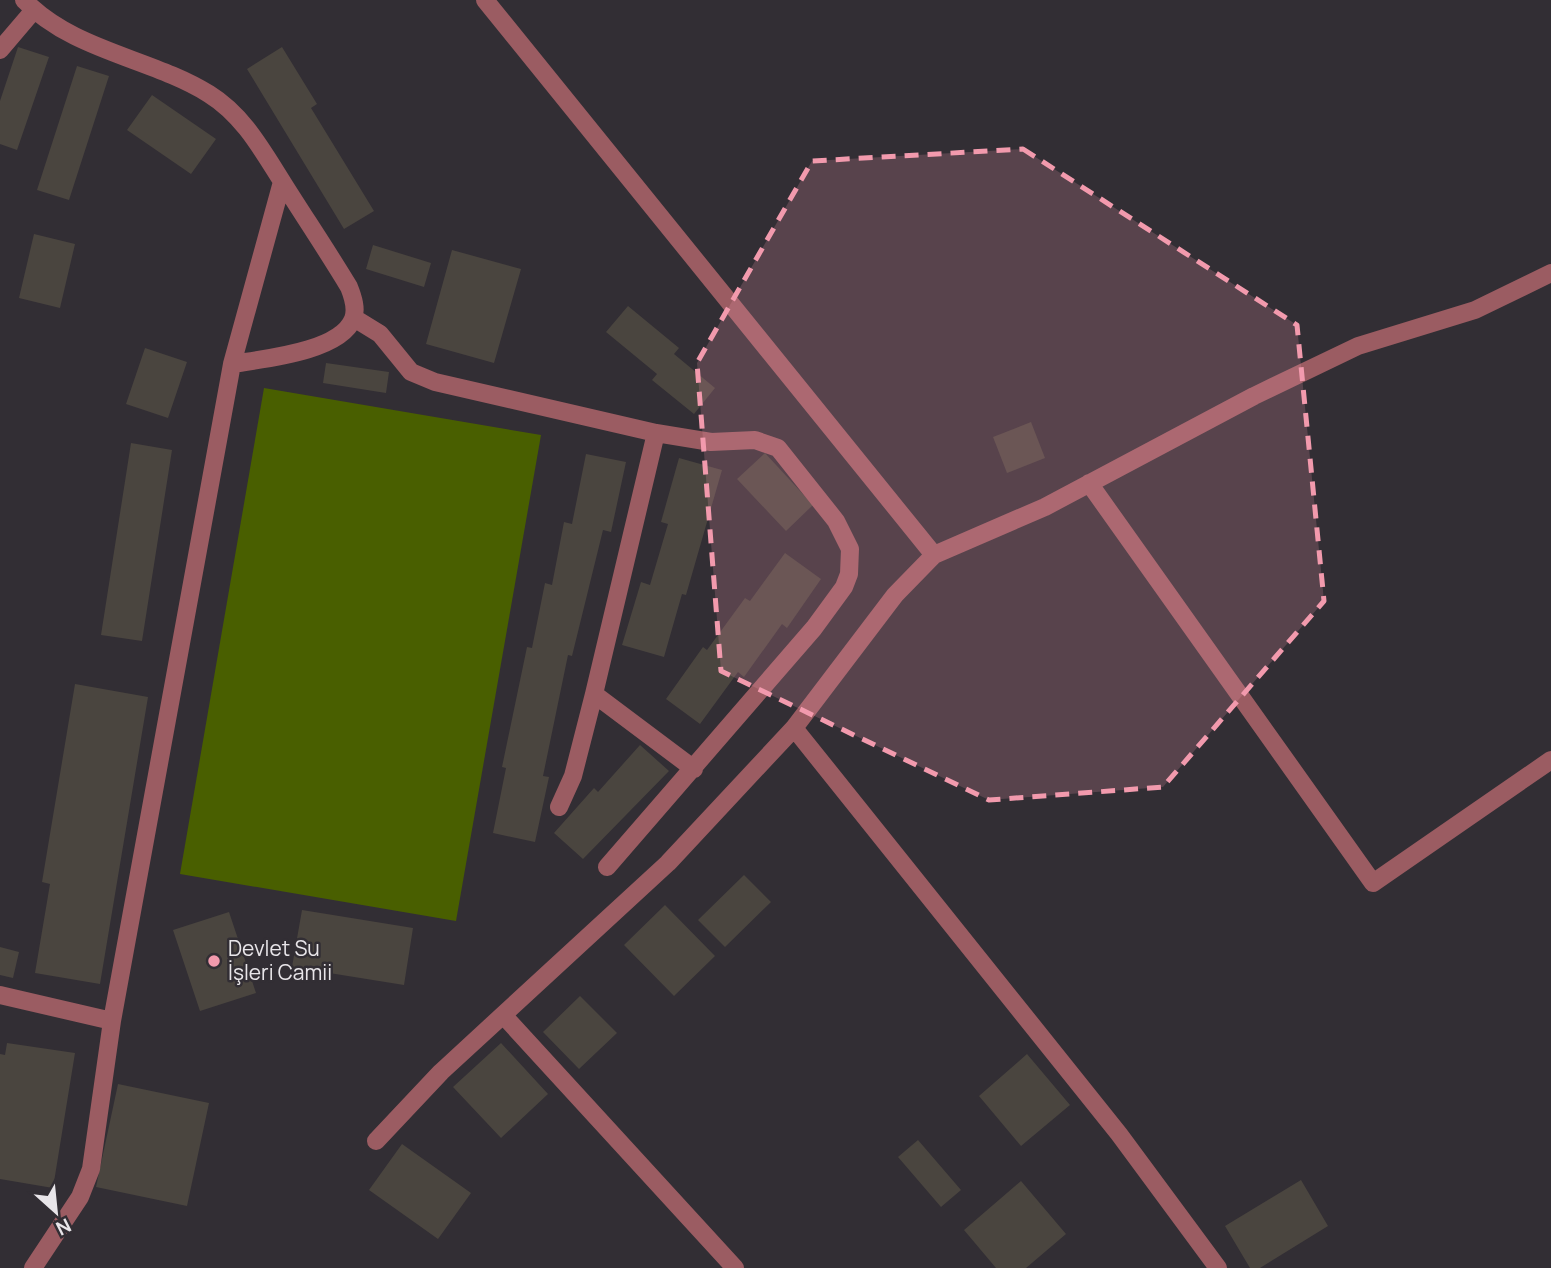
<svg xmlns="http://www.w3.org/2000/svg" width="1551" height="1268" font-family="Manrope,sans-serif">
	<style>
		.green { fill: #495f00 }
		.building { fill: #4a453f }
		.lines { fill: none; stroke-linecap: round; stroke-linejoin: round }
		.minor { stroke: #9b5c62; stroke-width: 18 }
		.marked { fill: #f29aad; fill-opacity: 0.2; stroke: #f29aad; stroke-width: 5; stroke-dasharray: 14 9; stroke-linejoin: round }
		.poi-dot { fill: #f29aad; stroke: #322e34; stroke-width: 2.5 }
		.labels { text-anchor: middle; stroke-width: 5; stroke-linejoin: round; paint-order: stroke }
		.poi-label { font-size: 21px; fill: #e8e5e9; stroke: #322e34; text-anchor: start }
	</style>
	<rect width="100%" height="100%" fill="#322e34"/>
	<path class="green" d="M264,388L541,435L456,921L180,874Z"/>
	<path class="building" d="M18,47L49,57L17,150L0,144V101Z
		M282,47L317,104L311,108L374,211L344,229L247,69Z
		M77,66L109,76L69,200L37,190Z
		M152,95L216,139L191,174L127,130Z
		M34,234L75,244L60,308L19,298Z
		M373,245L431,263L424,287L366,269Z
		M452,250L521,269L494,363L426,344Z
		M628,306L679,348L674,354L715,388L694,414L652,380L657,374L606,332Z
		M145,348L187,362L168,418L126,404Z
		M326,363L389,372L386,393L323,383Z
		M1031,422L1045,458L1007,473L993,437Z
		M131,443L172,450L142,641L101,635Z
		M765,453L813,505L786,531L737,479Z
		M586,454L626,462L611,532L603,530L572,656L568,655L543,776L549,777L535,842L493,833L506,768L502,767L527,647L532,648L545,583L552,585L564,522L572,524Z
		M679,458L722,470L686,595L682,594L664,657L622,645L641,582L650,585L668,524L661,522Z
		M785,553L821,579L787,628L782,624L744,677L738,672L700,724L666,699L703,647L707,650L745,598L750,601Z
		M75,684L148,697L100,984L35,973L50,884L42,882Z
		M640,745L669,771L583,859L554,833L594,788L598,792Z
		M744,875L771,902L725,947L698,920Z
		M665,905L715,956L674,996L624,945Z
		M302,910L413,928L404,985L292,967Z
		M229,912L256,993L200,1011L173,930Z
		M0,947L19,952L13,978L0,975Z
		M580,996L617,1033L579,1069L543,1032Z
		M7,1043L75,1053L53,1188L0,1179V1054L5,1055Z
		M501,1043L548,1094L501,1138L453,1087Z
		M1027,1054L1070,1105L1021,1146L979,1096Z
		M118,1084L209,1103L187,1206L96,1187Z
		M918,1140L961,1190L941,1207L898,1157Z
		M402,1144L471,1193L438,1239L369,1190Z
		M1301,1180L1328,1226L1260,1268H1250L1225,1226Z
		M1021,1181L1066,1234L1026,1268H996L964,1230Z"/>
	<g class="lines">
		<path class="minor" d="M24,0C73,51 151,58 209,94C243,115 262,150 283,183C305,218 328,252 349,287C353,297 357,309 353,319C340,352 262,359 232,364
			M0,50L34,10
			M354,318L380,334L411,372L435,382L656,433L711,442L755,440L778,448L836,521L850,549L849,574L844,587L814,628L607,867
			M1089,483L1373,883L1551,760
			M934,555L1045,507L1254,396L1358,346L1475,310L1551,273
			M594,694L694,769
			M794,728L1119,1134L1218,1268
			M559,807L573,776L594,694L656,433
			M0,995L112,1021
			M504,1016L735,1268
			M376,1141L441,1072L668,863L794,728L895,595L934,555L485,0
			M33,1268L80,1197L91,1169L112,1021L232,364L282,182"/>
	</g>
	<path class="marked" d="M1023,149L1297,325L1324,601L1163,787L989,800L721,671L697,363L812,161Z"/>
	<circle class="poi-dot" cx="214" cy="961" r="7"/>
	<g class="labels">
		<g class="poi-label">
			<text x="228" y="956">Devlet Su<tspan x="228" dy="24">İşleri Camii</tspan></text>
		</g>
	</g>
	<g transform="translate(56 1212) rotate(153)" stroke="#322e34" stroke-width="5" paint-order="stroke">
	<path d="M0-5L12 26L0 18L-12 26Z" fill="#e8e5e9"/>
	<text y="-10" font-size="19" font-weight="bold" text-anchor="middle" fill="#e8e5e9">N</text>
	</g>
</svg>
